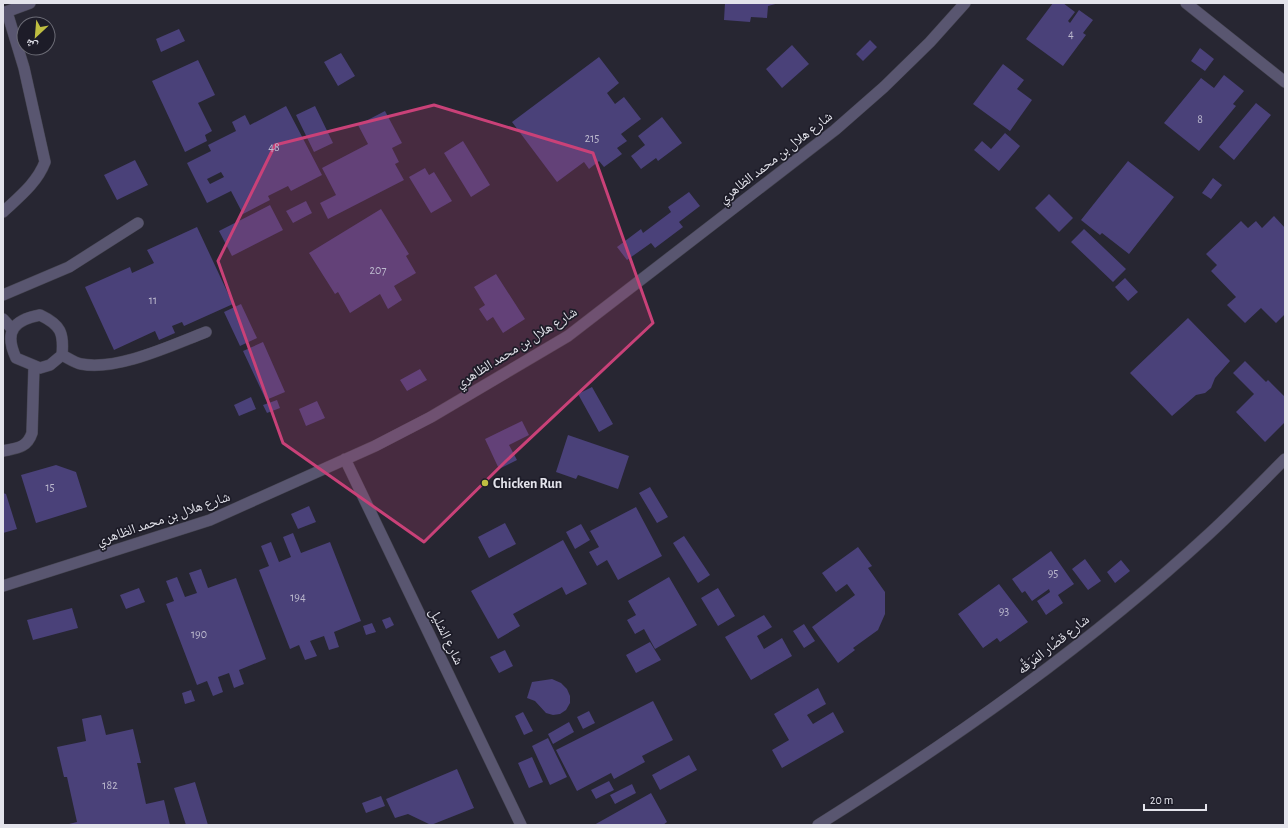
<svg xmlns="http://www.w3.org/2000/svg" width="1288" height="828" font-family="'Alegreya Sans','Noto Naskh Arabic',sans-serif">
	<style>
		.building { fill: #4a4179; fill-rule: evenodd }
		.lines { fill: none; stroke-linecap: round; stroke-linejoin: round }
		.minor-casing { stroke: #454450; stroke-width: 12 }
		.minor { stroke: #595670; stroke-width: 11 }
		.marked { fill: #c94178; fill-opacity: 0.2; stroke: #c94178; stroke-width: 3; stroke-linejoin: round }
		.poi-dot { fill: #bfbe41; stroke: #1d1c28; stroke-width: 1.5 }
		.labels { text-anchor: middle; stroke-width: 3.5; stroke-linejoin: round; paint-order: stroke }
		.number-label { font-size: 12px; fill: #bdbace }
		.street-label { font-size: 14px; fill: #e3e3eb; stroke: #1d1c28 }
		.poi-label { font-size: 14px; font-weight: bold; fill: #e3e3eb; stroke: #1d1c28; text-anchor: start }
	</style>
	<rect width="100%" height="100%" fill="#272632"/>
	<path class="building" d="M725,3H779L768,6L767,18L751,17L750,22L724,20Z
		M1053,3H1063L1075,12L1068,21L1070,23L1079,10L1093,20L1083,33L1086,35L1063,66L1026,39Z
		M179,29L185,41L161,52L156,39Z
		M870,40L877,47L863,61L856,54Z
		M792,45L809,64L782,88L766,69Z
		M1200,48L1214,59L1205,71L1191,61Z
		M341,53L355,76L338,86L324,62Z
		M599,57L619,83L607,93L615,104L624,97L641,119L621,134L627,141L617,148L622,154L604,167L599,161L589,169L584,162L557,182L512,122Z
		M198,60L215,95L198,103L212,131L205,135L207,141L185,152L152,81Z
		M1003,64L1024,80L1017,89L1032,100L1010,131L973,104Z
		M1224,75L1244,91L1233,104L1236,106L1199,151L1164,123L1201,78L1214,88Z
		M1256,103L1271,115L1234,160L1219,147Z
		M286,106L322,175L291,191L288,186L268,196L270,200L243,214L231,191L207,203L187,163L211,151L208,145L236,131L232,122L245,115L250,125ZM221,172L224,177L210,184L207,179Z
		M315,106L333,143L314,152L296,115Z
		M385,111L402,143L392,148L399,162L395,164L404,180L328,219L320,203L336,195L322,168L368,144L358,125Z
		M662,117L682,143L658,161L656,158L641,169L631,156L645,145L638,136Z
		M1005,133L1020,146L999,171L974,150L982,141L991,149Z
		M463,141L490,185L471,197L444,153Z
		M135,160L148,185L117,200L104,175Z
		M1128,161L1174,197L1129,254L1102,233L1100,235L1081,220Z
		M425,168L429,175L434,172L452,201L431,213L409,177Z
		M1213,178L1222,185L1211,199L1202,193Z
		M689,192L700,206L679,222L683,227L655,248L651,243L627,260L617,247L641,229L643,233L671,212L668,207Z
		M1049,194L1073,218L1059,232L1035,208Z
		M306,201L312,213L293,223L286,211Z
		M270,205L283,230L232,256L219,231Z
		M381,209L409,254L406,256L416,273L394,286L402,300L388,309L380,294L350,313L338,292L335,294L309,253Z
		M1274,216L1285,228V314L1276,323L1261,308L1245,323L1227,305L1236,297L1211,271L1217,265L1206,254L1241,221L1248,228L1256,221L1262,228Z
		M197,227L233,304L184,326L182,322L172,326L175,333L159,340L155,331L114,350L85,287L130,267L132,273L154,263L147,250Z
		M1084,229L1126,269L1113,282L1071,242Z
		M496,274L525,319L503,333L493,317L487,321L479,309L485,305L474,287Z
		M1125,278L1138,292L1128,301L1115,287Z
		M241,304L257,338L240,346L224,312Z
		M1188,318L1230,361L1215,378L1211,388L1205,393L1196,395L1172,416L1130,373Z
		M263,342L285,392L266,400L243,351Z
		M1245,361L1266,382L1268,380L1285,397V422L1265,442L1236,412L1254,394L1233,373Z
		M420,369L427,380L407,391L400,380Z
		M592,387L613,424L599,432L578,394Z
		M251,397L256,409L239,416L234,405Z
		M277,400L280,408L267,413L263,405Z
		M317,401L325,418L306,426L299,409Z
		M522,421L529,435L509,445L517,460L499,469L485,439Z
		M568,435L629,456L618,489L578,475L576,479L556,472Z
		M56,465L76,472L87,507L36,523L21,475Z
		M650,487L668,517L657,523L639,493Z
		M3,493L6,494L17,529L3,533Z
		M309,506L316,522L298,529L291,514Z
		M636,507L662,556L618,580L607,560L597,566L589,552L599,547L590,531Z
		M505,523L516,544L489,558L478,537Z
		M581,524L590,540L575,549L566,532Z
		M293,533L301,553L330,542L361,621L334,632L339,647L329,650L324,636L310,641L317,656L305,660L299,645L290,649L259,570L269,566L261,546L271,542L279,562L291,557L283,537Z
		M684,536L710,575L698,583L673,543Z
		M563,540L587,584L566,595L562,587L513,614L520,626L498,639L471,591Z
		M858,547L872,566L868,568L885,592V614L878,630L853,648L855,650L838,663L812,627L855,595L847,584L836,592L822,573Z
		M1051,551L1074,584L1058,595L1063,603L1046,615L1037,601L1050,592L1049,589L1032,601L1025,591L1022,593L1012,579Z
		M1085,559L1101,581L1088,590L1072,569Z
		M1121,560L1130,571L1115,583L1107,572Z
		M201,569L208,588L236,578L266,659L239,670L244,684L234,688L229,673L218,677L223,692L213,696L207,681L197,685L166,604L174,601L166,581L177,577L185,597L197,593L189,573Z
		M669,577L697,625L655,649L644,629L635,634L627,620L636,615L628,601Z
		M999,584L1028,622L1000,642L997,638L983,648L958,614Z
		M139,588L145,602L126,609L120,595Z
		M718,588L735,616L718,626L701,598Z
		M72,608L78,628L33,640L27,620Z
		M764,615L772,627L757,636L764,649L782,638L792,656L751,680L725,637Z
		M390,617L394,625L386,629L382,620Z
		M372,623L376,632L366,635L363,626Z
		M804,624L815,641L804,648L793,631Z
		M650,642L661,660L636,673L626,655Z
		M505,650L513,666L499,673L490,657Z
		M552,679L561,683L567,689L570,696V703L566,710L560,714L553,715L546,713L535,701L527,698L532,682Z
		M818,688L826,704L807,715L813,724L833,712L844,732L782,768L772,750L789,740L774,714Z
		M191,690L195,701L185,704L182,693Z
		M653,701L673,740L642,756L645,762L614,779L611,773L577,791L556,750Z
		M589,711L595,723L583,729L577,717Z
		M523,712L533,731L524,735L515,716Z
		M101,715L106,735L133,729L141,763H137L146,804L164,800L170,825H65L77,822L67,777H64L57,747L86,741L82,719Z
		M569,722L574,732L553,744L548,734Z
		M548,738L567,777L550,785L532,746Z
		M689,755L697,770L660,790L652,775Z
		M532,757L543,782L529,788L518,763Z
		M457,769L474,808L431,825L408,814L395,818L386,799Z
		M609,781L614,790L596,799L591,790Z
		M195,782L208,825H186L174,788Z
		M632,784L636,793L615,804L610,795Z
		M651,793L667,822L663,825H594Z
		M381,796L385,806L366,813L362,803Z"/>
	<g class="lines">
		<defs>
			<path id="minor" d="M1186,3L1285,82
				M3,13L30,3
				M3,212C19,197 37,183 45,162L24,68L7,12
				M3,295L69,267L138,223
				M40,315C61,325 64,333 62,355L50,365L40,368L16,358C4,332 13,320 40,315Z
				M3,319L13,330
				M62,355C68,358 75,363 81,364C118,371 172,345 206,332
				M3,451C17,448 27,448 32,433L34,366
				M345,459L521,825
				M3,586L210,520L375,446L431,417L568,336L835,130L884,87L930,42L965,3
				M818,825C956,738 1090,644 1210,533C1236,509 1260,484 1285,459"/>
		</defs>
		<use href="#minor" class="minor-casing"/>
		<use href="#minor" class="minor"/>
	</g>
	<path class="marked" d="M434,105L593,153L653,323L506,461L424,542L283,443L218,261L275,145Z"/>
	<circle class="poi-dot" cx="485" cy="483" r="4"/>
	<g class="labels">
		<g class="number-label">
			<text x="1071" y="38">4</text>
			<text x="1200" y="123">8</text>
			<text x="592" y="142">215</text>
			<text x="274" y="151">48</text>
			<text x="378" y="274">207</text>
			<text x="153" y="304">11</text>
			<text x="50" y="491">15</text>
			<text x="1053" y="577">95</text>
			<text x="298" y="601">194</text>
			<text x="1004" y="615">93</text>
			<text x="199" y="638">190</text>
			<text x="110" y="789">182</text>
		</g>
		<g class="street-label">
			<text transform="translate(775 157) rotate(-38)" y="5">شارع هلال بن محمد الظاهري</text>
			<text transform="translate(516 347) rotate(-32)" y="5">شارع هلال بن محمد الظاهري</text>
			<text transform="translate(163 518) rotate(-19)" y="5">شارع هلال بن محمد الظاهري</text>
			<text transform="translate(447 636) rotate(64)" y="5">شارع الشليل</text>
			<text transform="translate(1053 644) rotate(-38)" y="5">شارع قصَّار المَرَقَّه</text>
		</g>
		<g class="poi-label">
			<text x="493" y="488">Chicken Run</text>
		</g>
	</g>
	<rect width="1288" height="828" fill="none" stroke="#e3e3eb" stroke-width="8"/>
	<g transform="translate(36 36) rotate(206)"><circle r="19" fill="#1d1c28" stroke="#6c6c76"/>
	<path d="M0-3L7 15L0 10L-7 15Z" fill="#bfbe41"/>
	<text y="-6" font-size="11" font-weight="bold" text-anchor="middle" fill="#e3e3eb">ش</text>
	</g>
	<path d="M1144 804v6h62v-6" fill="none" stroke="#e3e3eb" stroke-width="2"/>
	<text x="1150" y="804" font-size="12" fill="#e3e3eb" stroke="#1d1c28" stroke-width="3" paint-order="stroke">20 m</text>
</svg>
